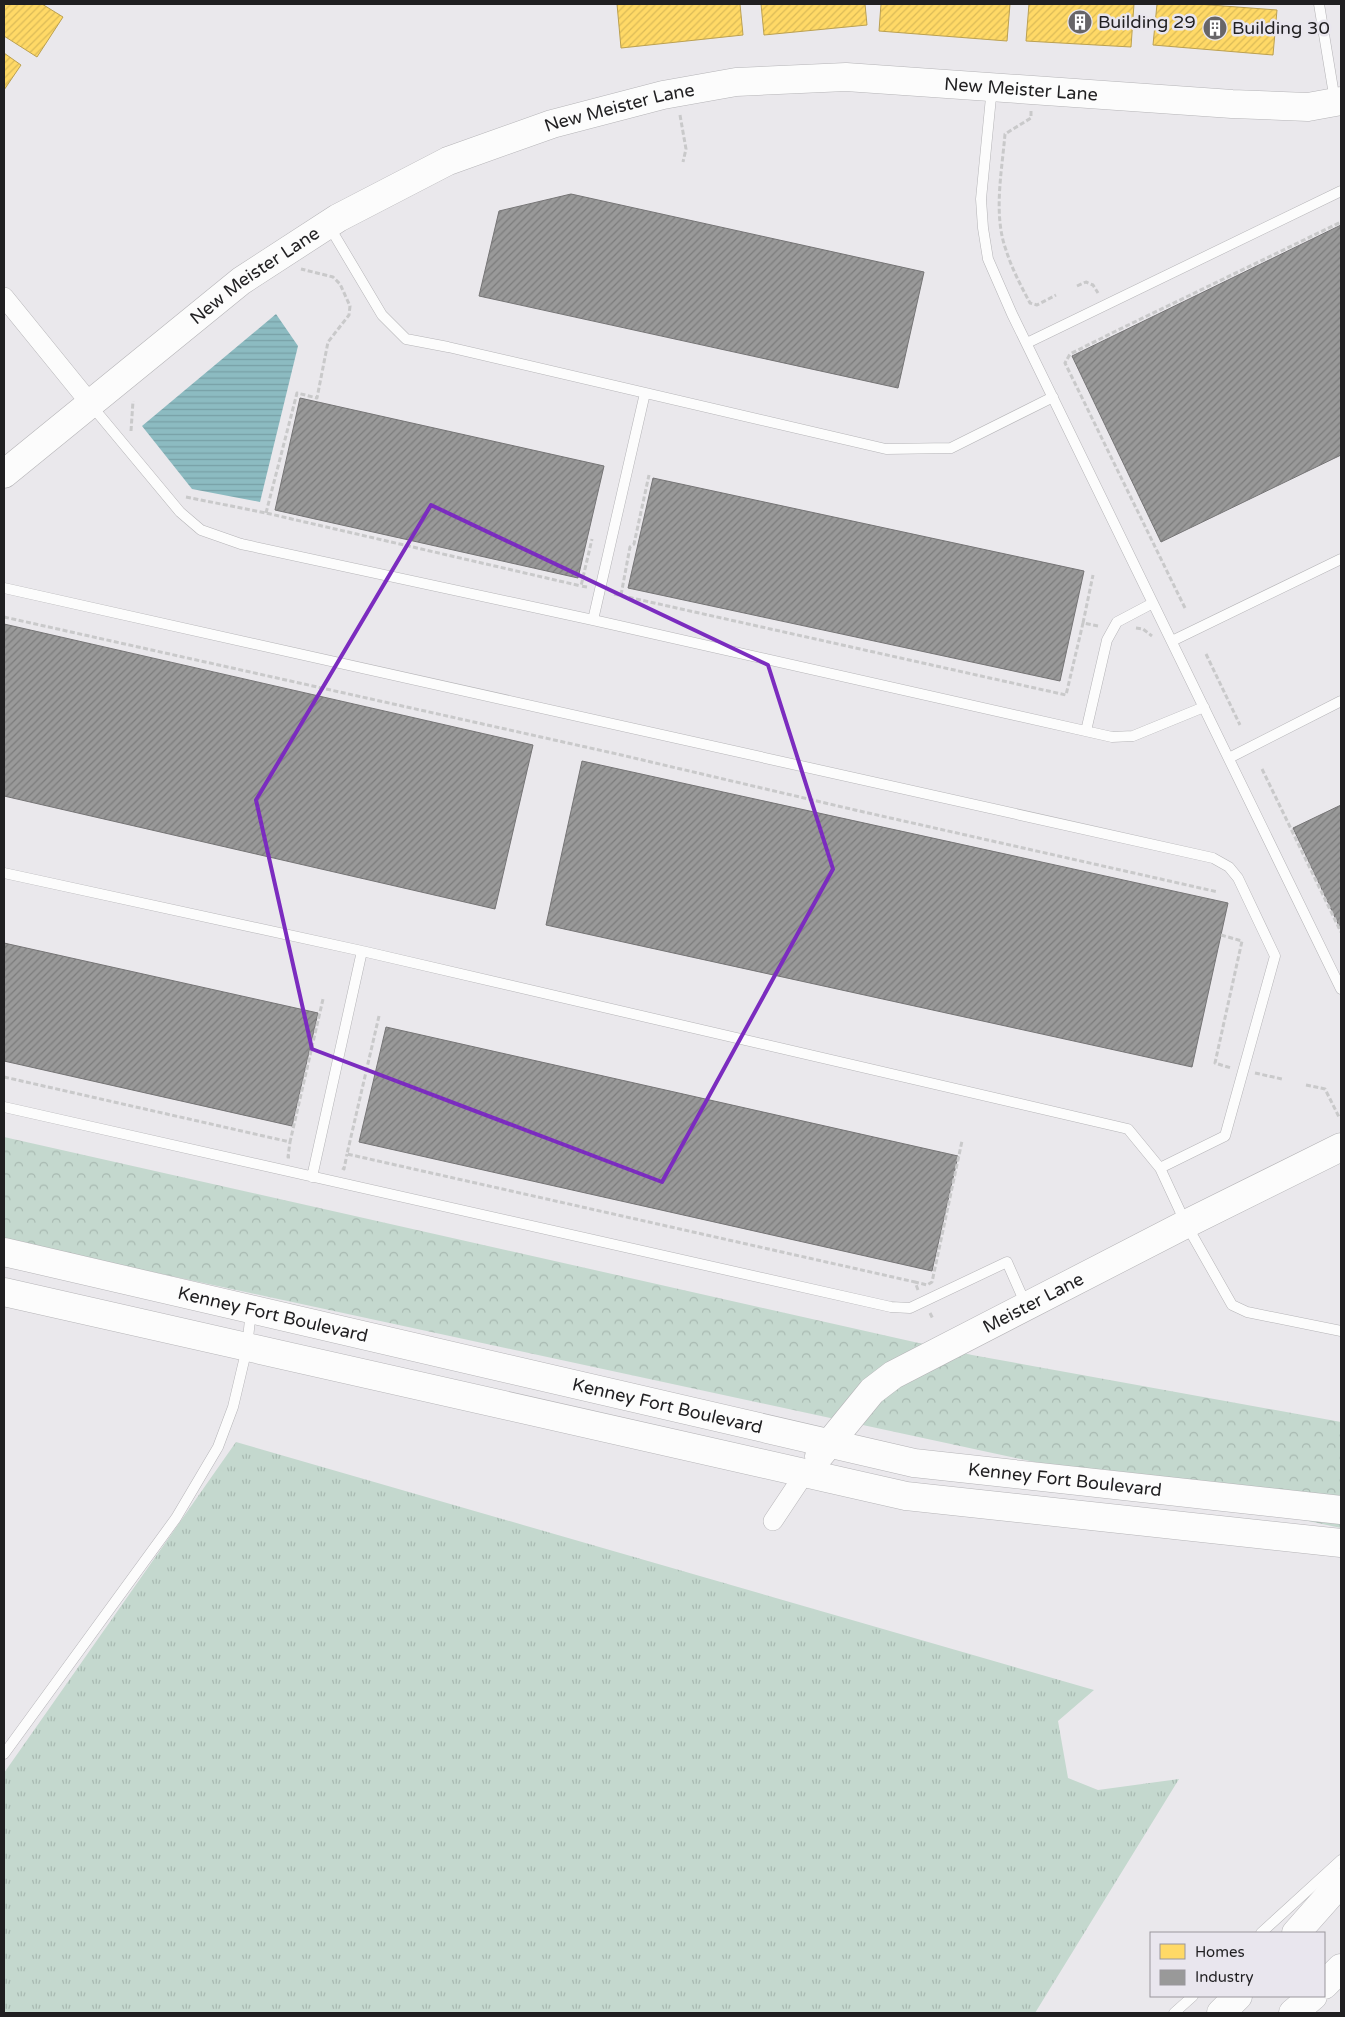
<svg xmlns="http://www.w3.org/2000/svg" width="1345" height="2017" font-family="'Varela Round',sans-serif">
	<style>
		.grass { fill: url(#grass-tufts) }
		.forest { fill: url(#forest-crowns) }
		.water { fill: url(#water-rules) }
		.homes { fill: url(#homes-hatch); stroke: #bca151 }
		.industry { fill: url(#industry-hatch); stroke: #757475 }
		.lines { fill: none; stroke-linecap: round; stroke-linejoin: round }
		.lane-casing { stroke: #b5b4b7; stroke-width: 11 }
		.street-casing { stroke: #b5b4b7; stroke-width: 20 }
		.secondary-casing { stroke: #b5b4b7; stroke-width: 29 }
		.highway-casing { stroke: #b5b4b7; stroke-width: 29 }
		.path { stroke: #c9c9ca; stroke-width: 3; stroke-dasharray: 5 2.5; stroke-linecap: butt }
		.lane { stroke: #fcfcfc; stroke-width: 10 }
		.street { stroke: #fcfcfc; stroke-width: 19 }
		.secondary { stroke: #fcfcfc; stroke-width: 28 }
		.highway { stroke: #fcfcfc; stroke-width: 28 }
		.marked { fill: none; stroke: #7b2cbf; stroke-width: 4; stroke-linejoin: round }
		.labels { text-anchor: middle; stroke-width: 5; stroke-linejoin: round; paint-order: stroke }
		.poi-label { font-size: 18px; fill: #201f21; stroke: #e9e6ee; text-anchor: start }
		.street-label { font-size: 18px; fill: #201f21; stroke: #e9e6ee }
	</style>
	<defs>
		<pattern id="grass-tufts" width="24" height="20" patternUnits="userSpaceOnUse" patternTransform="scale(1.25)"><rect width="24" height="20" fill="#c4d8ce"/><path d="M3 7l-1-3M5 7V3M7 7l1-3M15 17l-1-3M17 17v-4M19 17l1-3" fill="none" stroke="#a8b9b1"/></pattern>
		<pattern id="forest-crowns" width="20" height="18" patternUnits="userSpaceOnUse" patternTransform="scale(1.25)"><rect width="20" height="18" fill="#c4d8ce"/><path d="M2 6a3 3 0 1 1 6 0M12 15a3 3 0 1 1 6 0" fill="none" stroke="#a8b9b1"/></pattern>
		<pattern id="water-rules" width="6" height="5" patternUnits="userSpaceOnUse" patternTransform="scale(1.25)"><rect width="6" height="5" fill="#8cbbc1"/><path d="M0 2.5h6" fill="none" stroke="#78a0a6"/></pattern>
		<pattern id="homes-hatch" width="6" height="6" patternUnits="userSpaceOnUse" patternTransform="scale(1.25)"><rect width="6" height="6" fill="#ffd966"/><path d="M-1 1l2-2M0 6l6-6M5 7l2-2" fill="none" stroke="#daba58"/></pattern>
		<pattern id="industry-hatch" width="6" height="6" patternUnits="userSpaceOnUse" patternTransform="scale(1.25)"><rect width="6" height="6" fill="#999"/><path d="M-1 1l2-2M0 6l6-6M5 7l2-2" fill="none" stroke="#7c7c7c"/></pattern>
	</defs>
	<rect width="100%" height="100%" fill="#eae8ec"/>
	<path class="grass" d="M236,1442L1094,1690L1058,1721L1068,1778L1098,1790L1179,1779L1035,2013H4V1773Z"/>
	<path class="forest" d="M4,1137L972,1355L1341,1422V1528L4,1240Z"/>
	<path class="water" d="M276,314L298,346L260,502L192,489L142,426Z"/>
	<path class="homes" d="M4,4H42L63,17L37,57L4,36Z
		M617,4H740L743,35L621,48Z
		M761,4H865L867,25L764,35Z
		M881,4H1010L1007,41L879,31Z
		M1029,4H1134L1131,47L1026,41Z
		M1157,4H1197L1277,10L1273,55L1153,45Z
		M4,53L21,65L4,90Z"/>
	<path class="industry" d="M571,194L924,272L898,388L479,296L499,211Z
		M1341,225V455L1161,542L1072,356Z
		M300,398L604,466L578,578L275,510Z
		M653,478L1084,571L1060,681L628,588Z
		M4,624L533,745L495,909L4,796Z
		M582,761L1228,903L1192,1067L546,925Z
		M1341,805V930L1293,828Z
		M4,943L318,1013L292,1126L4,1061Z
		M386,1027L958,1156L932,1271L359,1142Z"/>
	<g class="lines">
		<defs>
			<path id="lane" d="M1319,4L1335,101
				M992,87L981,199L983,228L988,259L1012,314L1341,989
				M329,226L382,315L406,339L448,347L886,449L951,448L1053,397
				M1027,343L1341,191
				M91,405L180,512L201,530L241,544L593,620L1112,737L1133,736L1204,707
				M4,588L1213,858L1229,867L1238,878L1275,956L1225,1136L1160,1168
				M593,620L645,393
				M1172,641L1341,559
				M1086,731L1107,640L1117,622L1153,603
				M1229,758L1341,701
				M4,873L362,951L1128,1129L1160,1168L1186,1224L1232,1305L1247,1312L1341,1331
				M4,1107L891,1307L910,1308L1007,1262L1026,1305
				M312,1177L362,951
				M4,1754L176,1518L218,1447L233,1407L247,1348L251,1310
				M1261,1933L1341,1860
				M1174,2013L1193,1996"/>
			<path id="street" d="M4,297L90,403
				M773,1521L805,1473"/>
			<g id="secondary">
				<path id="s1" d="M4,474L241,281L338,218L448,161L552,124L663,95L736,82L846,77L1232,104L1308,107L1341,101"/>
				<path id="s2" d="M4,1252L914,1463L1341,1510"/>
				<path d="M4,1292L906,1496L1341,1543"/>
				<path id="s3" d="M819,1456L872,1391L893,1375L1186,1224L1341,1147"/>
			</g>
			<path id="highway" d="M1296,1933L1341,1882
				M1324,1985L1341,1968
				M1221,2013L1238,1996
				M1293,2013L1313,1996"/>
		</defs>
		<use href="#lane" class="lane-casing"/>
		<use href="#street" class="street-casing"/>
		<use href="#secondary" class="secondary-casing"/>
		<use href="#highway" class="highway-casing"/>
		<path class="path" d="M1031,111V118L1005,134C1002,171 993,214 1006,250C1012,269 1021,286 1030,303L1037,305L1056,295
			M680,115L686,149L683,162
			M1077,286L1086,282L1093,285L1098,293
			M131,431L133,401
			M186,497L266,513L581,586
			M266,513L297,393L317,398L328,342L349,315L350,306L340,284L333,277L301,269
			M587,587L581,586L592,539
			M614,594L1066,695L1083,623L1098,626
			M621,595L630,547L634,544L649,475
			M1185,608L1065,363L1070,354L1116,331L1341,222
			M4,617L617,754L855,810L1218,892
			M1083,623L1093,575
			M1136,628L1143,629L1152,636
			M1206,654L1240,725
			M1262,769L1341,932
			M1221,935L1242,941L1215,1063L1231,1068
			M379,1016L347,1154L915,1282
			M1255,1073L1282,1079
			M4,1077L290,1142L323,999
			M1306,1085L1325,1089L1339,1117
			M290,1157H288L290,1142
			M342,1168L344,1169L347,1154
			M918,1290L915,1282L927,1285L932,1282L962,1141
			M930,1313L933,1319"/>
		<use href="#lane" class="lane"/>
		<use href="#street" class="street"/>
		<use href="#secondary" class="secondary"/>
		<use href="#highway" class="highway"/>
	</g>
	<path class="marked" d="M431,505L768,665L833,869L662,1182L312,1049L256,800Z"/>
	<defs>
		<symbol id="building-disc" viewBox="-11 -11 22 22"><circle r="9.5" fill="#676568" stroke="#e9e6ee"/><path d="M-4-6H4V6H1V3H-1V6H-4ZM-2.5-4.3h1.7v1.8h-1.7ZM.8-4.3h1.7v1.8H.8ZM-2.5-1h1.7V.8h-1.7ZM.8-1h1.7V.8H.8Z" fill="#fff"/></symbol>
	</defs>
	<g fill-rule="evenodd">
		<use href="#building-disc" x="1066" y="8" width="28" height="28"/>
		<use href="#building-disc" x="1201" y="14" width="28" height="28"/>
	</g>
	<g class="labels">
		<g class="poi-label">
			<text x="1098" y="28">Building 29</text>
			<text x="1232" y="34">Building 30</text>
		</g>
		<g class="street-label">
			<text dy="6" stroke="none"><textPath href="#s1" startOffset="1130">New Meister Lane</textPath></text>
			<text dy="6" stroke="none"><textPath href="#s1" startOffset="725">New Meister Lane</textPath></text>
			<text dy="6" stroke="none"><textPath href="#s1" startOffset="320">New Meister Lane</textPath></text>
			<text dy="6" stroke="none"><textPath href="#s3" startOffset="268">Meister Lane</textPath></text>
			<text dy="6" stroke="none"><textPath href="#s2" startOffset="276">Kenney Fort Boulevard</textPath></text>
			<text dy="6" stroke="none"><textPath href="#s2" startOffset="681">Kenney Fort Boulevard</textPath></text>
			<text dy="6" stroke="none"><textPath href="#s2" startOffset="1086">Kenney Fort Boulevard</textPath></text>
		</g>
	</g>
	<rect width="1345" height="2017" fill="none" stroke="#201f21" stroke-width="10"/>
	<rect x="1150" y="1932" width="175" height="65" fill="#e9e6ee" stroke="#99969c"/>
	<rect x="1160" y="1944" width="25" height="15" fill="#ffd966" stroke="#99969c"/>
	<text x="1195" y="1957" font-size="15" fill="#201f21">Homes</text>
	<rect x="1160" y="1970" width="25" height="15" fill="#999999" stroke="#99969c"/>
	<text x="1195" y="1982" font-size="15" fill="#201f21">Industry</text>
</svg>
